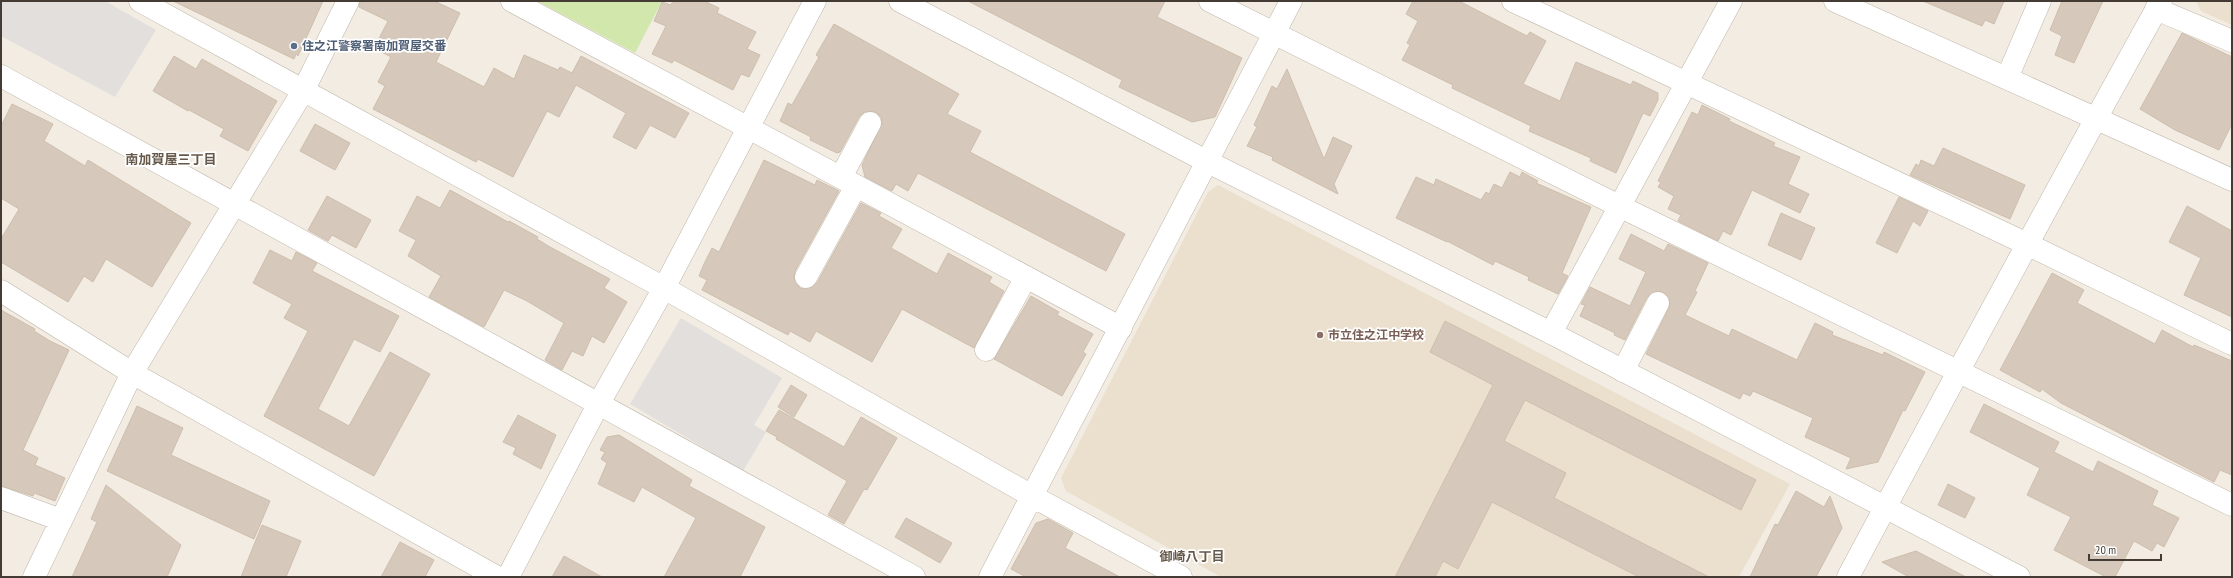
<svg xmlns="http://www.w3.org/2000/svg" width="2233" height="578" font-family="'PT Sans Narrow','Noto Sans JP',sans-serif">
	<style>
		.education { fill: #ebe0cd }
		.green { fill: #d1e7ab }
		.parking { fill: #e2dfdc }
		.building { fill: #d6c9bc; stroke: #cebeac }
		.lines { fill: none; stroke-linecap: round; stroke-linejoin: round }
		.minor-casing { stroke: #c0b6a9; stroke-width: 23 }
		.tertiary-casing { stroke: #c0b6a9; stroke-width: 23 }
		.minor { stroke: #fff; stroke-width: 22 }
		.tertiary { stroke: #fff; stroke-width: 22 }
		.service-dot { fill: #5c6f8a; stroke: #fff; stroke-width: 1.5 }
		.education-dot { fill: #8d6e63; stroke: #fff; stroke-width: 1.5 }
		.labels { text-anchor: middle; stroke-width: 3.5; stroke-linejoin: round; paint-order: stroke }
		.service-label { font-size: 12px; font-weight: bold; fill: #4e5e75; stroke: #fff; text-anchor: start }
		.education-label { font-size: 12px; font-weight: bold; fill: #785e54; stroke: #fff; text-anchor: start }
		.neighbourhood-label { font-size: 13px; font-weight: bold; fill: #66594b; stroke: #fff }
	</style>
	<rect width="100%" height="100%" fill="#f2ece3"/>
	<path class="education" d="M2196,1H2232V25L2201,11Z
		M1218,185L1790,484L1739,577H1221L1066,491L1061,478L1208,192Z"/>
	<path class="green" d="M537,1H662L635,53Z"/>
	<path class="parking" d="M1,1H105L156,30L115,97L1,36Z
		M681,318L782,378L754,425L766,432L743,471L630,404Z"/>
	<path class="building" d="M173,1H323L298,56L296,54L294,59Z
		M360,1H434L460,13L436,62L484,87L494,68L514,79L524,55L558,70L560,67L572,73L581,56L689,113L675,138L650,125L636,149L613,137L626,113L576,85L559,117L547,111L513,177L478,159L476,162L373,109L385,86L378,82L391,57L374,48L388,21L359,7Z
		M673,1H704L719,8L717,13L756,32L747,49L760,55L749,77L741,74L733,90L674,60L672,63L652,54L666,26L654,21L662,2L671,5Z
		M968,1H1165L1157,17L1242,58L1215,117L1192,122L1119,87L1122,80Z
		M1413,1H1459L1527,36L1530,32L1546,41L1523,84L1560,101L1576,62L1631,85L1633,81L1658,93V100L1650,116L1643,113L1616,173L1590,161L1591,158L1529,131L1531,126L1452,88L1453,85L1402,60L1410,45L1407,43L1418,21L1406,14Z
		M1923,1H2004L1994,24L1985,20L1982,26Z
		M2062,1H2103L2074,63L2055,55L2062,36L2050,30Z
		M834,24L959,94L947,114L981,131L970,152L1125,234L1106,271L918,173L908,191L896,184L892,191L865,177L862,165L882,123L881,117L876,112H864L859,117L840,152L837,153L810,140L811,137L780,121L788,103L792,105L819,57L816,55Z
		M2182,33L2232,57V124L2219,150L2175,130L2140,109Z
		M174,56L196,69L202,59L277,101L248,151L220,136L224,129L189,110L188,111L153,91Z
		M1287,69L1324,159L1333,137L1352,146L1334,184L1338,194L1272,160L1273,157L1247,146L1257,127L1254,125L1272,86L1277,89Z
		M12,104L53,124L44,141L85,166L88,160L191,223L152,287L106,259L93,282L84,276L68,302L1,262V239L19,209L1,198V126Z
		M1702,105L1730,119L1729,121L1775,143L1773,146L1800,157L1788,184L1809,194L1800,213L1752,190L1731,235L1723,231L1718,241L1678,221L1681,215L1668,209L1674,196L1658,187L1661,182L1658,181L1692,112L1698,115Z
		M315,124L350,143L335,170L300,151Z
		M1943,148L2025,185L2010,219L1910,175L1916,164L1919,166L1921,160L1934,166Z
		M764,160L815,185L817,180L839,191L795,271L794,278L800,288L807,289L817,283L861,203L881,213L879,216L902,229L891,248L937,274L948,253L992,277L989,282L1004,291L974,348L902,309L872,362L816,331L810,342L790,331L788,335L702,290L707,280L699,276L704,264L712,248L719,252Z
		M1510,172L1520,177L1522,172L1538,181L1536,183L1591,207L1562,273L1568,276L1558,294L1528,280L1529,277L1495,261L1493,265L1447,241V242L1396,218L1416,177L1434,185L1436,179L1481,200L1486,192L1489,194L1494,184L1502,188Z
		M450,190L508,222L509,221L538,237L537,239L550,247L610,279L604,288L627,302L604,343L592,336L583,356L572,351L562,370L545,360L564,323L527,301L504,290L484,327L429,297L441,276L408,256L416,240L399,231L417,196L440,208Z
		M327,196L371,220L356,248L332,235L328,241L308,230Z
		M1899,197L1928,211L1920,226L1913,221L1897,253L1876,243Z
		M2187,206L2232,231V317L2184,295L2201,258L2169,242Z
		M1781,213L1815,228L1801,260L1768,245Z
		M1631,234L1664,251L1668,244L1708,263L1695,291L1697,292L1685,315L1729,336L1732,329L1797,360L1815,323L1833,332L1832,335L1883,355L1884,352L1925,372L1905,411L1903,410L1878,462L1846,469L1851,458L1805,437L1813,418L1753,391L1750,396L1743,393L1740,399L1646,354L1669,308V297L1663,292L1657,291L1647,297L1625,340L1614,335L1615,333L1580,316L1585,305L1581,304L1590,287L1630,306L1646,272L1619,259Z
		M270,250L292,261L296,252L317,263L312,271L399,316L380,352L354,339L318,409L349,426L390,352L430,374L374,476L264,416L308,331L284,318L292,304L253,283Z
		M2052,273L2084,290L2077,303L2155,344L2162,330L2193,347L2194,345L2232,361V475L2220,470L2214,482L2061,403L2042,389L2040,392L2000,370Z
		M1031,296L1059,312L1057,315L1093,334L1083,352L1086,354L1062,396L994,359Z
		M1,310L35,329L34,331L50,341L69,350L23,450L38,458L35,465L65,478L55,501L34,493L33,496L1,486Z
		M1445,321L1756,480L1741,510L1525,400L1504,441L1566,473L1554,498L1709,577H1639L1492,502L1458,569L1443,561L1435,577H1395L1493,385L1430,352Z
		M791,385L807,395L794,417L778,407Z
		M1984,404L2059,442L2054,452L2093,472L2098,461L2158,491L2152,505L2179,518L2164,547L2157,543L2152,551L2134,541L2115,577H2106L2054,550L2071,517L2027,495L2040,468L1970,432Z
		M137,406L183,428L171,455L270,501L254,539L107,471Z
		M779,410L844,447L861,417L897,438L867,490L864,489L844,524L828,515L847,481L776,439L777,437L766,431Z
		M518,415L556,435L541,469L513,454L516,448L503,442Z
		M619,435L692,480L689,486L765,527L740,577H664L696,518L642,487L634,502L598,484L607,463L601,459L605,452L600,450L607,437Z
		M1948,484L1975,498L1965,518L1938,505Z
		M106,485L181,545L167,577H72L97,522L91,519Z
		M1796,491L1824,507L1830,496L1842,528L1816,577H1750L1775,524L1778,525Z
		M906,518L952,543L940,563L895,537Z
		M1048,519L1073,533L1065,548L1120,577H1026L1011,569L1036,523Z
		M262,525L301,541L286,577H241Z
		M400,542L434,560L425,577H381Z
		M1916,551L1966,577H1909L1882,562Z
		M564,556L602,577H552Z"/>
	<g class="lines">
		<defs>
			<path id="minor" d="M512,1L1121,328
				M1210,1L1619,206L2232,505
				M1513,1L2029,245L2232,344
				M2156,9L2232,41
				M1,76L914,577
				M2007,78L2040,1
				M2097,119L2232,180
				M841,177L870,123
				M806,277L856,186
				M1,291L132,373L497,577
				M1551,333L1731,1
				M986,350L1026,277
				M1623,371L1658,303
				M1,498L61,520
				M34,577L132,373
				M990,577L1032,496L1181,577"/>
			<path id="tertiary" d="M140,1L664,288L1032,496L1291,1
				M900,1L1206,161L1551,333L2019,577
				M1835,1L2097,119
				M132,373L303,91L348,1
				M508,577L599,403L664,288L815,1
				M1848,577C1951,384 2055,192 2161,1"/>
		</defs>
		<use href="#minor" class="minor-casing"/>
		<use href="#tertiary" class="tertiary-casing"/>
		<use href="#minor" class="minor"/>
		<use href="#tertiary" class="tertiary"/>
	</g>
	<circle class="service-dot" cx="294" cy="46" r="4"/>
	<circle class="education-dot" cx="1320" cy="335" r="4"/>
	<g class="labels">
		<g class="service-label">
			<text x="302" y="50">住之江警察署南加賀屋交番</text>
		</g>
		<g class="education-label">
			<text x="1328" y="339">市立住之江中学校</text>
		</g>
		<g class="neighbourhood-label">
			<text x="171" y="164">南加賀屋三丁目</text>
			<text x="1192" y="561">御崎八丁目</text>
		</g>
	</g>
	<rect width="2233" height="578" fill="none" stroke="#443c34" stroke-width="4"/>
	<path d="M2089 554v6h72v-6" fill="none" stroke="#443c34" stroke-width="2"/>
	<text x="2095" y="554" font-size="12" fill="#443c34" stroke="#ffffff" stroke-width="3" paint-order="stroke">20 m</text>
</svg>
